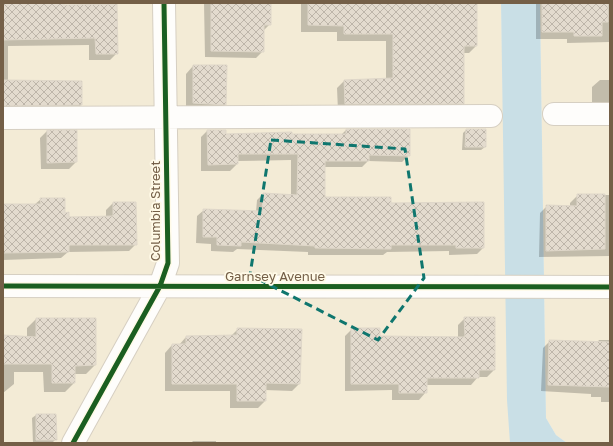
<svg xmlns="http://www.w3.org/2000/svg" width="613" height="446" font-family="'Golos Text',sans-serif">
	<style>
		.residential { fill: #f3ebd6 }
		.water { fill: #c9dfe6 }
		.shadow { fill: #0003 }
		.building { fill: url(#building-cross-hatch); stroke: #dfd7c9 }
		.lines { fill: none; stroke-linecap: round; stroke-linejoin: round }
		.minor-casing { stroke: #d6cfc2; stroke-width: 24 }
		.minor { stroke: #fefdfb; stroke-width: 22 }
		.cycleway-casing { stroke: #fffae7; stroke-width: 8 }
		.cycleway { stroke: #1b5e20; stroke-width: 5 }
		.marked { fill: none; stroke: #0f766e; stroke-width: 3; stroke-dasharray: 8 5; stroke-linejoin: round }
		.labels { text-anchor: middle; stroke-width: 3.5; stroke-linejoin: round; paint-order: stroke }
		.street-label { font-size: 13px; fill: #745f47; stroke: #fffae7 }
	</style>
	<defs>
		<pattern id="building-cross-hatch" width="8" height="8" patternUnits="userSpaceOnUse"><rect width="8" height="8" fill="#e3dbce"/><path d="M0 0l8 8M0 8l8-8" fill="none" stroke="#bdb5a9"/></pattern>
	</defs>
	<rect width="100%" height="100%" fill="#f7f3e6"/>
	<path class="residential" d="M3,3H501L510,443H3Z
		M540,3H610V443H567L556,435L546,418Z"/>
	<path class="water" d="M501,3H540L546,418L556,435L567,443H510L507,400Z"/>
	<path class="shadow" d="M3,3H63V6L117,53L110,60H89V45L8,46V81L81,105L74,112H3Z
		M204,3H270V24L263,31V51L256,58L205,57Z
		M301,3H476V46L469,53H463V103L456,110L338,111L337,88L344,81L386,79V41H337V32H301Z
		M536,3H610V42L567,43V39H536Z
		M193,66L225,104L218,111L186,110V74Z
		M600,80H610V111L592,108V87Z
		M346,130L409,155L402,162L368,161L362,167H324V198L390,204L483,248L477,254L449,255V251L387,252L383,255H308V252L237,249L233,252L211,251V244L196,243L197,216L204,210L256,212L257,200L263,194L291,195V160L237,161V164L230,171H201V137L207,131L225,135H341Z
		M466,130L485,147L481,150H462L463,133Z
		M47,131L76,162L69,169H41L40,138Z
		M578,195H610V256L539,257L540,213L547,206L570,207V203Z
		M41,199L68,218L106,217V210L113,203H135L136,244L129,251L68,252L61,258L3,260V205H34Z
		M465,318H494V370L487,377H478L471,385H426V392L419,400H392V390L345,391V336L352,329L379,337L458,338V325Z
		M36,319L95,365L86,374H74V383L65,392H44L43,372H14V384L3,393V336L27,337V328Z
		M238,329L301,330L299,384L292,391L265,390V401L258,408H230V391H165V353L172,345H179L186,337H230Z
		M599,340H610V402H601V397H591V394L541,391L543,348L550,341L597,343Z
		M36,415H55L56,439L52,443H33L32,418Z
		M193,441H216V443H191Z
		M415,442H465V443H414Z"/>
	<path class="building" d="M3,3H64V5L117,4L118,54H96L95,38L3,40Z
		M211,3H271V25H264V52L211,51Z
		M308,3H477V46H464V104H345L344,80L393,78V34H344V26L308,25Z
		M542,3H608V22H602V36H574V32H542Z
		M193,65H227L226,105L193,103Z
		M3,80L82,81V105L3,106Z
		M346,129H410V156L369,155V161H325V197H391V203L484,202V248H456V245H391V249L315,248V246L241,242V246L217,245V237H203V209L262,211L263,193L297,195L298,154H238V164L208,165L207,130H226V134L292,132V134H346Z
		M466,129H486V147H465Z
		M47,130H77V162L47,163Z
		M577,194H605V249L546,251V205L577,206Z
		M40,198H65V213L69,212V217L113,216V202H136L137,245H69V252L3,253V204H41Z
		M464,317H495V370H479V378H427V393H399V384H351V328H380V336L465,337Z
		M36,318H96V365L75,366V383H52V364H3V335L36,337Z
		M237,328L302,329L300,384L266,383V401H237V384H172V344H186V336L237,335Z
		M549,340L610,342V387L548,385Z
		M36,414H56L57,440H36Z"/>
	<g class="lines">
		<defs>
			<path id="minor" d="M554,114H610
				M3,118L491,116
				M3,286L610,287
				M73,443L160,286L168,263L164,3"/>
		</defs>
		<use href="#minor" class="minor-casing"/>
		<use href="#minor" class="minor"/>
		<defs>
			<path id="cycleway" d="M3,286L610,287
				M73,443L160,286L168,263L164,3"/>
		</defs>
		<use href="#cycleway" class="cycleway-casing"/>
		<use href="#cycleway" class="cycleway"/>
	</g>
	<path class="marked" d="M271,140L405,149L424,278L378,340L250,275Z"/>
	<g class="labels">
		<g class="street-label">
			<text transform="translate(155 211) rotate(-90)" y="5">Columbia Street</text>
			<text x="275" y="281">Garnsey Avenue</text>
		</g>
	</g>
	<rect width="613" height="446" fill="none" stroke="#745f47" stroke-width="8"/>
</svg>
